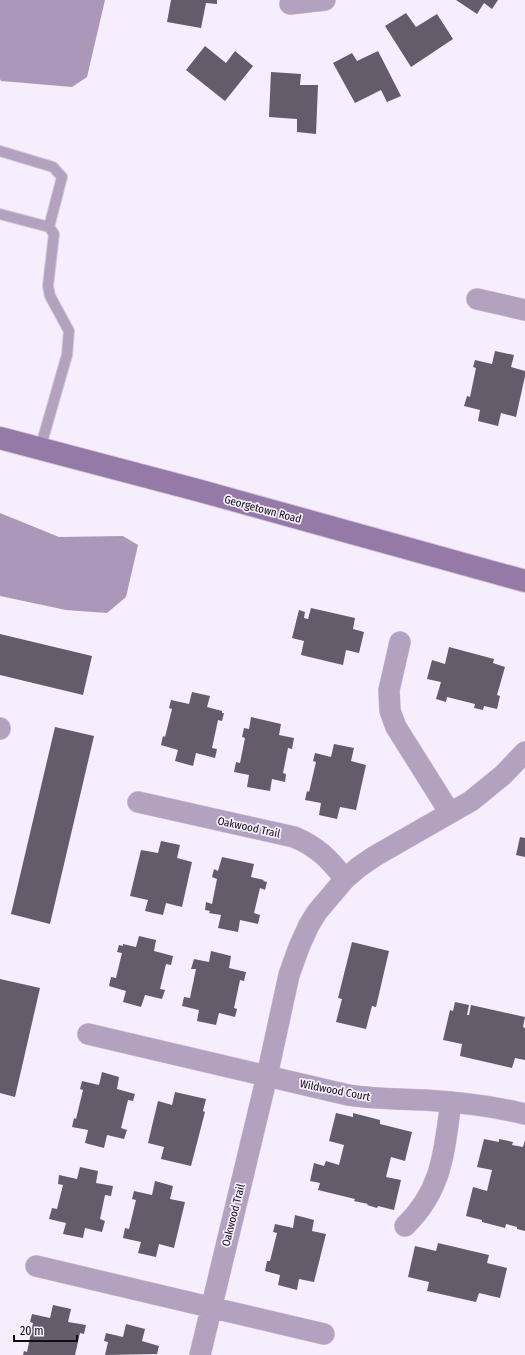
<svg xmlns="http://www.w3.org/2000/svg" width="525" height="1355" font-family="'Fira Sans Condensed',sans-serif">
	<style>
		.water { fill: #ab98b8 }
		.building { fill: #645c69 }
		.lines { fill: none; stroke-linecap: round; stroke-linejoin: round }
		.lane-casing { stroke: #d1c9d7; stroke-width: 12 }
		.street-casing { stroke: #d1c9d7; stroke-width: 22 }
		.secondary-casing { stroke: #d1c9d7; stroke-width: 24 }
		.lane { stroke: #b3a1c0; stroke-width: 10 }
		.street { stroke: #b3a1c0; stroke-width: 21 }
		.secondary { stroke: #9579a7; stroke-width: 22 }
		.labels { text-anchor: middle; stroke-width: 3.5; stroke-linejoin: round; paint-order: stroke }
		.street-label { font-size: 11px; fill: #100d12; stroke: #f6edfd }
	</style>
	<rect width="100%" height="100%" fill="#f6edfd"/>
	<path class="water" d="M0,0H105L87,77L72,87L1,81L0,79Z
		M0,513L59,537L123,536L138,545L126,597L107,613L66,610L0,596Z"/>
	<path class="building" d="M171,0H217V4L206,3L201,28L167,22Z
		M456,0H498L492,9L484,3L477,14Z
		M406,13L416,27L437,14L453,39L411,67L385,26Z
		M205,46L226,63L235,51L253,66L225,101L186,70Z
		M378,51L401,96L387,102L381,90L355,103L333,63L352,53L357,61Z
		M271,72L301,74L300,85H318L316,134L297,132V119L269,117Z
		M495,351L514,355L511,367L525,371V376L516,417L501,413L498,426L478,421L480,410L464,406L467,396L470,397L476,368L473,367L475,360L492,364Z
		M311,608L355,618L353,629L364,632L359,653L346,650L343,665L301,655L304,641L292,638L299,610L305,612L304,618L308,619Z
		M0,634L92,656L83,695L0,675Z
		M449,647L494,659L493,663L505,667L497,695L500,696L497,709L484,706L483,710L474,708L475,704L447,697L446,702L436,699L441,682L427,679L432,660L445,664Z
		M192,692L210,696L207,707L222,711V713H224L222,721L218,720L212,748L217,749L215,758L196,753L193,766L175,761L178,750L161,745L163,736L165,737L172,709L169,708L171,700L189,704Z
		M251,717L281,724L279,735L294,738L292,749L288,748L283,773L286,774L285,782L272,779L270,791L247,787L249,775L234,772L236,762L240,763L245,738L242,737L244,728L249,729Z
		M55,727L94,736L50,924L11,914Z
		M334,744L354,748L351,761L366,765L356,810L340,807L337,819L319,815L321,803L305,800L307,791L309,792L316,762L313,761L315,753L331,757Z
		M520,837L525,838V857L516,855Z
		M161,841L180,845L177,858L192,862L182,907L166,903L163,915L145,911L148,900L130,896L141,850L158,853Z
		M222,857L254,864L251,877L264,880L263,881L267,882L265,890L260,888L254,913L260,915L258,924L240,920L238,932L218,928L221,915L209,913L210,911L205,910L206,902L212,904L217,879L212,877L214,869L218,871Z
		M139,936L156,940L154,951L173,956L171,965L166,964L160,989L165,990L162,999L145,995L141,1007L123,1002L126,991L109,986L111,977L116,978L122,953L117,952L119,945L123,946V944L136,947Z
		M352,942L389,951L376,1007L372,1006L366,1029L336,1022L342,999L338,998Z
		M211,951L231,956L229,968L246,972L244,981L240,980L234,1008L237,1009L235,1017L219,1013L216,1025L197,1021L199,1010L182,1006L184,997L190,998L196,969H191L194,959L209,962Z
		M0,979L40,988L15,1097L0,1093Z
		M455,1002L469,1005L467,1015H469L471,1005L525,1017L523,1027L525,1028V1060L515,1058L512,1068L460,1056L462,1044L443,1040L450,1010L453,1011Z
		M102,1072L119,1077L117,1089L135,1094L133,1101L128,1100L121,1128L127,1130L124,1139L107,1135L104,1148L85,1143L88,1130L72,1127L74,1118L76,1119L83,1090L80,1089L82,1081L99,1085Z
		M175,1092L206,1099L203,1111L205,1112L191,1166L161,1159L164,1147L148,1143L158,1101L172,1105Z
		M336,1113L353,1117V1113L380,1120V1124L412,1132L405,1161L391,1157L386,1177L401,1180L394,1210L378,1206L377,1208L367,1205L368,1204L354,1201L355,1199L318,1190L320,1183L310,1181L314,1163L324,1166L326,1161L339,1165L344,1145L329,1141Z
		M484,1139L499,1142V1139L513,1142L512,1145L523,1147L525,1140V1231L517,1229V1227L506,1224L505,1228L482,1222V1220L466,1216L473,1187L487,1191L492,1170L477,1167Z
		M80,1167L98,1171L96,1183L113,1186L111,1196L105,1195L100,1219L105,1221L102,1232L85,1228L83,1238L63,1234L66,1223L49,1219L52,1208L57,1209L63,1185L58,1184L59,1175L77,1179Z
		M155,1181L173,1186L170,1199L185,1202L174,1248L159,1244L156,1257L138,1253L141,1242L123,1238L125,1228L129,1229L136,1200L132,1199L134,1191L152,1195Z
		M295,1215L314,1220L312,1231L326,1234L314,1282L299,1279L297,1290L278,1285L280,1275L265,1271L267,1261H270L277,1233L273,1232L275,1224L293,1228Z
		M438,1243L489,1255L487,1263L507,1268L500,1298L479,1293L476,1302L427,1291L429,1282L408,1277L415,1246L436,1251Z
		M53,1305L71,1309L68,1322L86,1325L84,1334L80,1333L75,1355H23L24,1351L27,1352L33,1323L30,1322L32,1314L50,1318Z
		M126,1324L145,1329L142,1341L159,1346L157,1354L105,1355L108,1342L104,1341L106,1333L123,1337Z"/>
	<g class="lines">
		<defs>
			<path id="lane" d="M0,151L53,167L62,177L49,227
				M0,214L49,227L54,234L48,286L50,296L69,331L67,355L40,449"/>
			<path id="street" d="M290,4L325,0
				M477,299L525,310
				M400,642L389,690L390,711L396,727L450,813
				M0,728V729
				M138,802L294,837C318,847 329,859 345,879
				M88,1034L348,1095C374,1099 399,1099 425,1100C459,1102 492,1106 525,1114
				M405,1226C443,1189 444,1151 451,1102
				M36,1266L324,1334
				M200,1355L267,1076L289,975L299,947L309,925L317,912L345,879L359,867L375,856L471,801L503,775L525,752"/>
			<path id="secondary" d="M0,438L197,490L525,581"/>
		</defs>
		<use href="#lane" class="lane-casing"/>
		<use href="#street" class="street-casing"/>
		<use href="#secondary" class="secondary-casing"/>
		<use href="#lane" class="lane"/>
		<use href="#street" class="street"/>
		<use href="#secondary" class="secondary"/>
	</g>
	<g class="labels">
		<g class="street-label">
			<text transform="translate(263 509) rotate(15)" y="4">Georgetown Road</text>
			<text transform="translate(249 827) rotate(12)" y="4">Oakwood Trail</text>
			<text transform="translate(335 1090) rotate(11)" y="4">Wildwood Court</text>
			<text transform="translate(233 1215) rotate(-76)" y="4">Oakwood Trail</text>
		</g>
	</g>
	<path d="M14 1335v6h63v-6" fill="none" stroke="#100d12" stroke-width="2"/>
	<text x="20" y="1335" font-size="12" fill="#100d12" stroke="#f6edfd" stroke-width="3" paint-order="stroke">20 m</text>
</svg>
